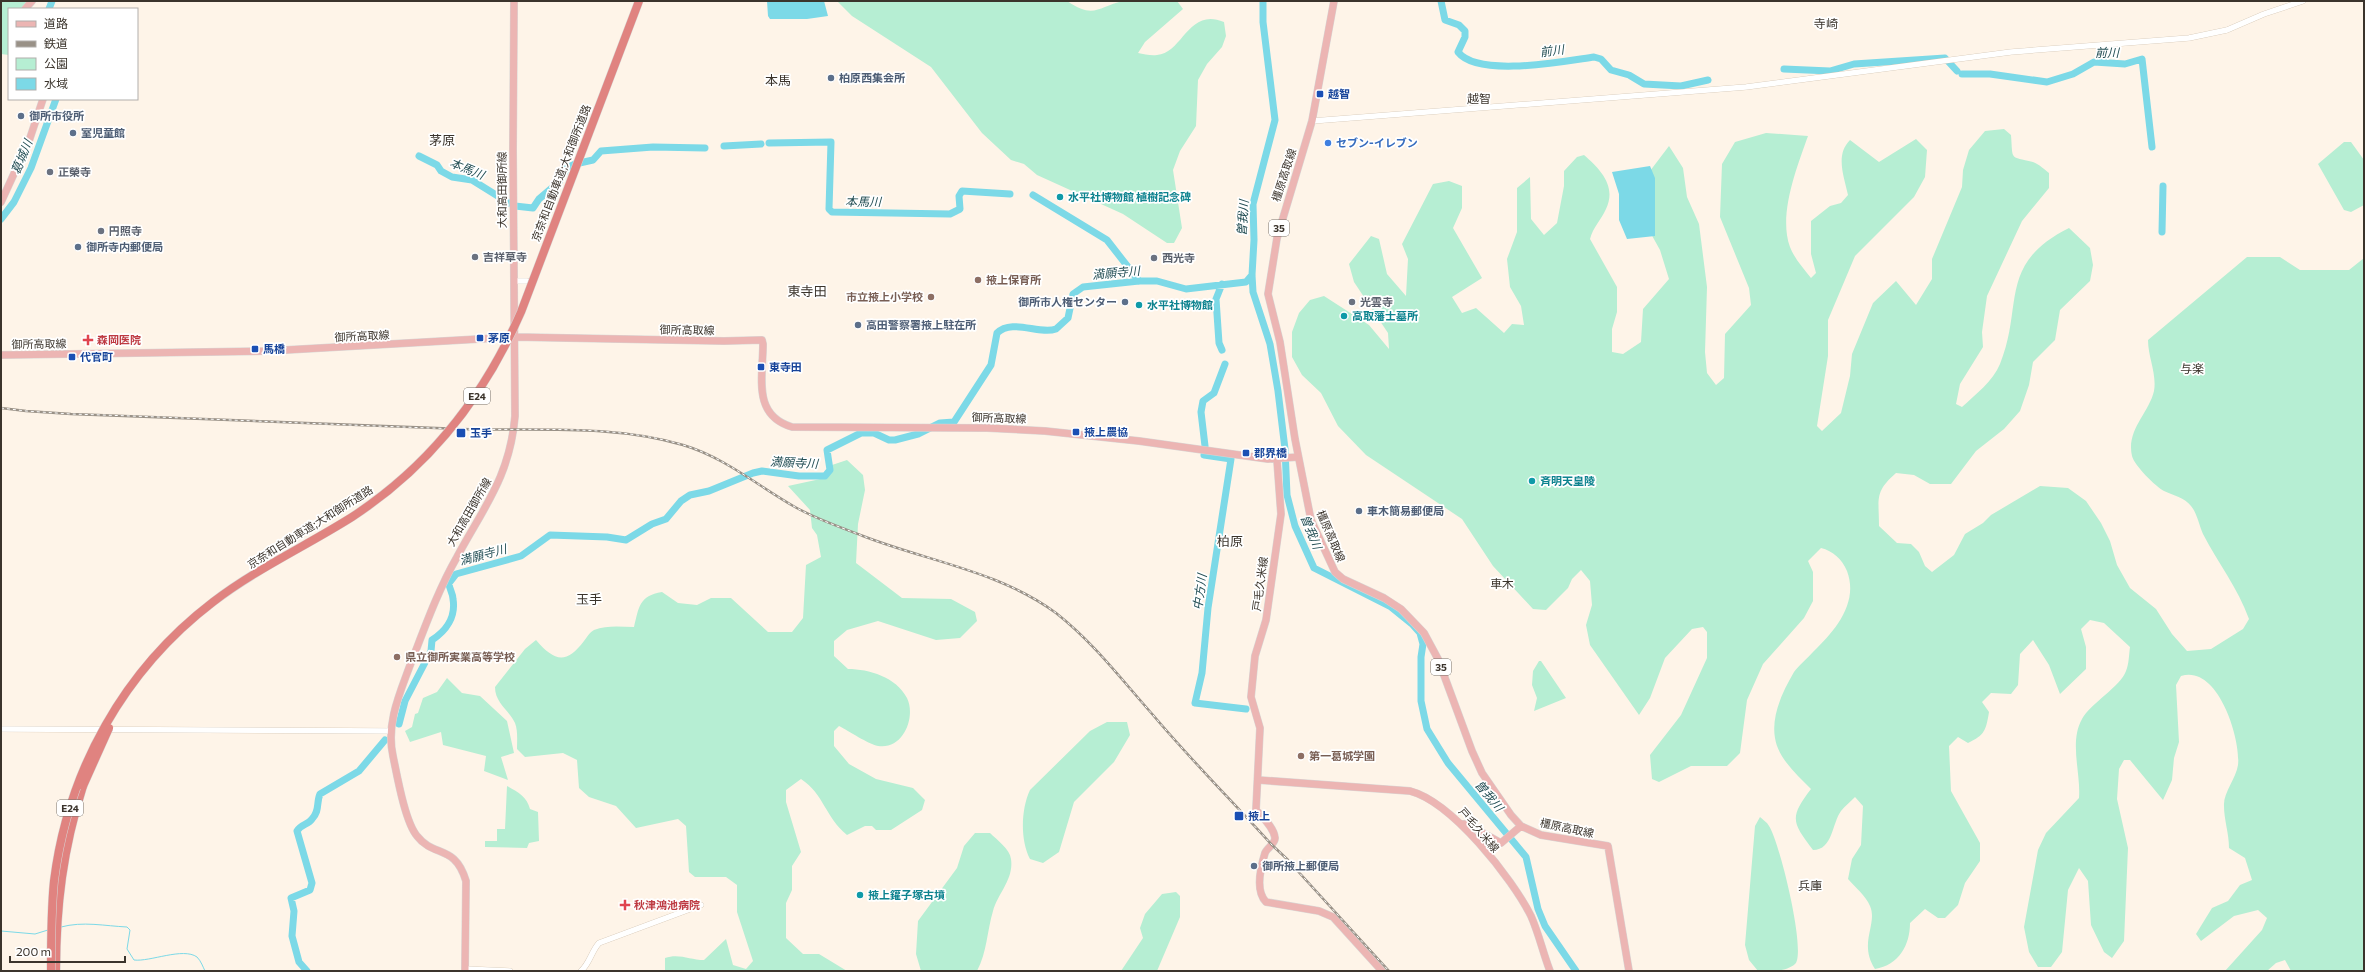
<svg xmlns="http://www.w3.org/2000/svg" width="2365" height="972" font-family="Commissioner,'Noto Sans JP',sans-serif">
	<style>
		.green { fill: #b6eed3 }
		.water { fill: #7cd9e7 }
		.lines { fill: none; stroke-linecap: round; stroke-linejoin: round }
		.stream { stroke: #7cd9e7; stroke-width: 1 }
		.river { stroke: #7cd9e7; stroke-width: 7 }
		.minor-casing { stroke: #cdbda9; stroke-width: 6 }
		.major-casing { stroke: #d8d6d5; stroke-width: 8 }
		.highway-casing { stroke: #d8d6d5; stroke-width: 9 }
		.minor { stroke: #fff; stroke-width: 5.5 }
		.major { stroke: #ecb5b3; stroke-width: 7 }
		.highway { stroke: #e08380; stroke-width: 8 }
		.rail-casing { stroke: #999187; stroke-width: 2.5 }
		.rail { stroke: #fff; stroke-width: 1; stroke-dasharray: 3; stroke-linecap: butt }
		.highway-bridge-casing { stroke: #d8d6d5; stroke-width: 9; stroke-linecap: butt }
		.highway-bridge { stroke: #e08380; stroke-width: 8 }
		.service-dot { fill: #5c6f8a; stroke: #fff; stroke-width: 1.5 }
		.transit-dot { fill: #1a4fb4; stroke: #fff; stroke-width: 1.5 }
		.shop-dot { fill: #3f7fe0; stroke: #fff; stroke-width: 1.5 }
		.worship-dot { fill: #6b7280; stroke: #fff; stroke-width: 1.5 }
		.culture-dot { fill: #0f9aa8; stroke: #fff; stroke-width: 1.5 }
		.education-dot { fill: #8d6e63; stroke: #fff; stroke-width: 1.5 }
		.health-dot { fill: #e0444e; stroke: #fff; stroke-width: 1.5 }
		.labels { text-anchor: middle; stroke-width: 3.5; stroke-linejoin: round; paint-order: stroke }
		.shield { fill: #fff; stroke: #76716b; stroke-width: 1 }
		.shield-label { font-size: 10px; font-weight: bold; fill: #3b342c }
		.service-label { font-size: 11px; font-weight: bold; fill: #4e5e75; stroke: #fff; text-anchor: start }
		.transit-label { font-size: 11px; font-weight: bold; fill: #164399; stroke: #fff; text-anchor: start }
		.shop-label { font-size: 11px; font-weight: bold; fill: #366cbe; stroke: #fff; text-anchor: start }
		.worship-label { font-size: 11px; font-weight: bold; fill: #5b616d; stroke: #fff; text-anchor: start }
		.street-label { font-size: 11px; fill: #3b342c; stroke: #fff }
		.culture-label { font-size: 11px; font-weight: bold; fill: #0d838f; stroke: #fff; text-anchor: start }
		.education-label { font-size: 11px; font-weight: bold; fill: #785e54; stroke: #fff; text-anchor: start }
		.health-label { font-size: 11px; font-weight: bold; fill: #be3a42; stroke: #fff; text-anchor: start }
		.neighbourhood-label { font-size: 12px; fill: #3b342c; stroke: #fff }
		.water-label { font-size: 12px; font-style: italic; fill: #234e54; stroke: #fff }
		.quarter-label { font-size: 13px; fill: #3b342c; stroke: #fff }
	</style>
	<rect width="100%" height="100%" fill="#fef4e8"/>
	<path class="green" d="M1,1H29L22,9H9V55L1,54Z
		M837,1H1067C1095,20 1098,6 1124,1C1141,0 1161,1 1177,1L1183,9L1145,42L1138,53C1144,54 1151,56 1157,55C1183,53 1188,7 1224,22L1226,36L1222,47L1207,64L1198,80L1196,126L1180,151L1173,170L1182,228L1174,243H1167L1123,214L1037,175L1024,164L1011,160L982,133L931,67L852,16Z
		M2004,129L2011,135C2013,161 2009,156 2033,162C2039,164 2045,170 2049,173V188L2022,221L1987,296L1982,332L1983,347L1960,384L1956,404L1962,407C1975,395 1993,381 2000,364C2024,305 1997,264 2069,228L2090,248L2093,265L2090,281L2060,310L2055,340L2033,362L2029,385L2020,411L2004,429L1976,451L1951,484H1930L1914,475L1896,473C1874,492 1879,499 1879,526L1897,543L1911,544L1919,552L1925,566L1932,572L1954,555L1965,534L1983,523L1991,515L2040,486L2068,488L2086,501L2101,523L2110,541L2117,565L2130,588L2156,609L2172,634L2187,651L2211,649L2243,629L2249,619C2238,588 2218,563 2203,534C2199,525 2197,513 2191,506C2185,498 2173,495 2164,491C2156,487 2134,465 2132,456C2126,430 2149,413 2154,391C2157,374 2148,357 2148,340L2247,257H2280L2300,270H2349L2364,258V971H2291L2285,960L2276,963L2267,971H2225L2262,930L2267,918L2258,910L2234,916L2201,941L2196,934L2212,908L2228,901L2240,885L2252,880L2245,858L2229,848C2229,833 2224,820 2224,806C2223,793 2236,779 2238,765C2241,739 2218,664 2181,676L2176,685L2179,742L2174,758L2172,780L2163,800L2130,760H2124L2119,769L2117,799L2128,848L2124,941L2112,958L2104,952L2091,925L2088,881L2079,868L2068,890L2062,952L2051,967H2038L2029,952L2024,927L2038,850L2046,833L2079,798C2081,773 2069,742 2082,719C2090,704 2121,686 2126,671C2129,664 2129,654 2130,647L2104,623L2090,620L2081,629L2086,647V669L2060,694L2049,665L2033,640L2020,654L2018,685L2011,694L1991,693L1982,702L1989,712C1986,730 1985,735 1968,743L1958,737L1949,746L1951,791L1980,843V861L1965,883L1958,905L1945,918H1938L1925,909L1910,923C1910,945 1899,965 1875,969C1858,943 1878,924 1870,906C1866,896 1855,887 1848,879L1852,859L1861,845L1863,806L1855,797C1851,801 1845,806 1841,811C1832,823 1833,850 1813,850C1792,822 1789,818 1811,789C1797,775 1778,758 1775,738C1771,715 1783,691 1794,672C1799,665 1807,659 1813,652C1835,631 1859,603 1847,571C1842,559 1833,551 1821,548L1808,561L1813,572V601L1804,618L1763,664L1747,700L1740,753L1727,766H1691L1659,782L1652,779L1650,755L1681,715L1707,658V632L1703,627L1692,629L1665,658L1650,698L1639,715L1590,645L1586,625L1592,605L1590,581L1581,570L1572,579L1568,588L1546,610L1533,609L1493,566L1462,519L1366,455L1338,426L1321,393L1302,375L1292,357V332L1299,313L1310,300L1324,296L1369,325L1389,349L1388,333L1354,282L1349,264L1371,236L1379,239L1387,274L1406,296L1408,259L1402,244L1433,184L1449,181L1462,186V208L1453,228L1482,278L1452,297L1462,313L1476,308L1504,333L1512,324L1524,325L1521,306L1510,287L1507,259L1517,232V188L1530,177L1531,219L1544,235L1557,223L1564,186V171L1577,157L1584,155C1600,169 1617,186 1606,209C1601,220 1593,227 1590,239L1617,287V312L1612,329V352L1623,354L1641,342L1643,309L1669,279L1660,250L1650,232V171L1669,146L1683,168L1687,197L1699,224L1707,287L1705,352L1707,373L1716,385L1724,378L1725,334L1751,305L1749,288L1720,217L1722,164L1735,142L1766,133L1808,136C1797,167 1778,215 1790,247C1794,258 1804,269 1811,278L1816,273L1811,254V221L1830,206L1841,203L1848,195C1844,176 1835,155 1850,140L1879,162L1916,139L1927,150L1925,177L1914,197L1855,256L1828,320V356L1817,426L1822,431L1841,413L1850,376L1852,354L1873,303L1896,281L1916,305L1932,279V259L1962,187L1963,170L1969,150L1985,131Z
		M2344,142H2351L2364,160V205L2351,212L2344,210L2318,164Z
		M847,460L863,475L865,490L858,524L856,563L902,598L951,599L975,612L977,621L960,638L936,640L878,621L847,630L834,641V656L848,669C869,669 896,677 907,698C916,716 904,750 878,746C868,744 849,731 839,726L834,731V746L849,764L876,779L913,788L925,800L922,810L891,830H876L872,826H865L847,835C825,817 824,794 801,779L786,790V802L801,852L792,866V890L786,903V938L803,954H819L847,971H665V958C679,953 690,960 704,960L726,939L733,965L746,969L753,961L737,912V885L726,877H695L689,872L686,826L678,819L636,828L616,806L589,797L579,788L577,760L563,753L525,757L517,749C517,742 518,730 515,723C509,710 495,703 495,687L525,649L536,640C554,661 566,665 584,641C587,637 590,632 594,630C607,625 621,627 634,627C639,607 639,596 662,592L678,603L697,605L711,598H731L768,632H792L803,618L806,565L821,557L817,535L812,528L810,510L788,486L825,478L829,476L832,465Z
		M1539,661H1541L1566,698L1534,711L1537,698L1532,685L1533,671Z
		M447,678L462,693L480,696L507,721L514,753L501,757L508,780L484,771L486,756L443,745L441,732L410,742L405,731L412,727L415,714L418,713L423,698L437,692Z
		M1107,722H1127L1130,735L1114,762L1074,802L1059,852L1043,863L1030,859C1020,840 1021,809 1030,790L1090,731Z
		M507,786C518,792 527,797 530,809L538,812L539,841L529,843L527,848L485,847V841H497V829H505Z
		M1760,817C1763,820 1767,822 1769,826C1779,840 1807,953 1795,964C1786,972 1771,971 1758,971L1749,960L1745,945L1755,826Z
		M975,833H990C997,840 1010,849 1011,859C1014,879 998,893 993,911C987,931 987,952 977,971H921L916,954L918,921L957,868L964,846Z
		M1176,892L1180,896V917L1157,971H1121L1143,938L1140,928L1145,914L1162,894Z"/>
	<path class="water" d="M767,1H824L828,16L807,19H770L768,16Z
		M1650,166L1655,178V236L1627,239L1619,220V194L1612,172Z"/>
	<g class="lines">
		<path class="stream" d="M61,927C83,921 105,926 127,927L130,930L127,949L134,960C150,962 183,947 197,957C201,961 203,967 205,971
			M1,931L35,934L48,930"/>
		<path class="river" d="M1263,1V22L1275,120L1253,204L1254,240L1252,275L1253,292L1270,344L1278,391L1285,449L1287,495L1295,526L1314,568L1391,607L1412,624L1420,633L1423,644L1421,657V701L1427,729L1448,763L1526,857L1538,909L1545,926L1576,971
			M1441,1L1445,20L1459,25L1465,31V37L1458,52C1478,78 1565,61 1594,57L1601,59L1611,70L1629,75L1644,84L1681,86L1708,80
			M49,9L52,1
			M1784,69L1830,71L1854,64L1945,58L1957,71
			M1962,74H1990L2047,82L2073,74L2094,62L2125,64L2142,59L2152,147
			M769,143L831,142L829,209L832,212L950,214L960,209L959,196L962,191L1010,194
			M724,146L761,144
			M419,156L437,165L441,171L452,177L472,180L509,203
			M1033,195L1107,240L1139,281
			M515,206L533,208L539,199L559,182L567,168L575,164L593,160L601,151L653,147L705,148
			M1,219L14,202L31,168L56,99
			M2162,232L2163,186
			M1222,284L1216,299L1219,343L1222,350
			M1205,446L1201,412L1203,401L1214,393L1225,364
			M1204,455L1231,459L1208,608L1202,673L1195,703L1246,709
			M399,724L405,701L431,651L432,640C446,631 456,617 453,599C453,593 449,589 449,583L456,574L521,556L550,535L607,537L626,540L652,524L666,519L681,501L690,495L709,491L753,473L762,471L799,476H825L830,470L827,450L861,433H874L889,440H895L918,434L940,423L954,422L991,365L997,333C1012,318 1039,335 1056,329L1068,318L1073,294L1083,287L1139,281H1157L1186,289L1246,282L1252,275
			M307,971L299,962L292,936L294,911L291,898L310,890L312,883L297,831C301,824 308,825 312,819C320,811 316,803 320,794L359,771L385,740"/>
		<defs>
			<path id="minor" d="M1312,121L1746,87L2011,52L2189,38L2227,30L2264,14L2303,1
				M514,281H527
				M1,729L391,731
				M465,969L510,971
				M581,971C590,963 591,952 599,943L701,905"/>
			<path id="major" d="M1334,1L1312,121L1277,238L1268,294L1280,342L1295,439L1311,520L1335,572L1343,579L1384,598L1401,609L1424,633L1438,659L1472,751L1482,773L1511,815L1521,826L1541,835L1608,846L1629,971
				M25,9L32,1
				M1,202L29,141L43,99
				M1,355L268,351L515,337L724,341L762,340L763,344C763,377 752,415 792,427L987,428L1045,431L1139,441L1268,459L1298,457
				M1277,460L1281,514L1266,620L1255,656L1251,697L1260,728L1256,810C1262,817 1274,827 1275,838C1275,844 1267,848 1265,853C1261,866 1255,891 1266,902L1319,911L1333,917L1382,971
				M1258,780L1410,791C1452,802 1512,878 1531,916C1539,934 1543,953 1550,971
				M1462,824H1467L1501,843L1521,826
				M465,971L466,881C455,844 434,858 417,836C405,822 397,775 393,756C386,725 399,695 409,668C424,630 437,592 457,557C484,507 510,476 515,416L513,149L514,1"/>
			<path id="highway" d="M56,971C56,905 63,849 83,786"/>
		</defs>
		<use href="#minor" class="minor-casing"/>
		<use href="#major" class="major-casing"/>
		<use href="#highway" class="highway-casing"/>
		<use href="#minor" class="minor"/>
		<use href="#major" class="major"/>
		<use href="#highway" class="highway"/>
		<defs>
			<path id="rail" d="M1,408L26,411L71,414C202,418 332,425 462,429C534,431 613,424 683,445C724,457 758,486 795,507C816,519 840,527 863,536C927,561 999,571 1056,613C1094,643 1121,679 1153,715C1191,760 1232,801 1271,844L1288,860
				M1284,856L1389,971"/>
		</defs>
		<use href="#rail" class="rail-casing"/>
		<use href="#rail" class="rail"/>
		<defs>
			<path id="highway-bridge" d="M83,786L109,728
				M51,971C51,941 51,911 54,881C68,770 124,670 213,602C256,569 306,546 352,517C430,466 484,397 521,312L639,1"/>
		</defs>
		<use href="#highway-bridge" class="highway-bridge-casing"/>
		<use href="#highway-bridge" class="highway-bridge"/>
	</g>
	<g class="service-dot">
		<circle cx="831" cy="78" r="4"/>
		<circle cx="21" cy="116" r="4"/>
		<circle cx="73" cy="133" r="4"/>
		<circle cx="78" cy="247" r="4"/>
		<circle cx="1125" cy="302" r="4"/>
		<circle cx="858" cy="325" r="4"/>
		<circle cx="1359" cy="511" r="4"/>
		<circle cx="1254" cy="866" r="4"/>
	</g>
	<g class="transit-dot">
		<rect x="1316" y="90" width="8" height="8" rx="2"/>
		<rect x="476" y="334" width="8" height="8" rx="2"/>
		<rect x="251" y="345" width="8" height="8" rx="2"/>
		<rect x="68" y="353" width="8" height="8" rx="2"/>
		<rect x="757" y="363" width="8" height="8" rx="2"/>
		<rect x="1072" y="428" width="8" height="8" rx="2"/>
		<rect x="456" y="428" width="10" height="10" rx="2"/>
		<rect x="1242" y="449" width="8" height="8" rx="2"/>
		<rect x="1234" y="811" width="10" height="10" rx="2"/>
	</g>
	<circle class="shop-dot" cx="1328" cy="143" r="4"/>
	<g class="worship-dot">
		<circle cx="50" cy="172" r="4"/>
		<circle cx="101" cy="231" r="4"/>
		<circle cx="475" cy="257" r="4"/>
		<circle cx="1154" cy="258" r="4"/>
		<circle cx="1352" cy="302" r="4"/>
	</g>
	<g class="culture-dot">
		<circle cx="1060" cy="197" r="4"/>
		<circle cx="1139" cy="305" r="4"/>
		<circle cx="1344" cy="316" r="4"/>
		<circle cx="1532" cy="481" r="4"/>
		<circle cx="860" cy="895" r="4"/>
	</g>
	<g class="education-dot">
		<circle cx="978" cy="280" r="4"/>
		<circle cx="931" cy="297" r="4"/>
		<circle cx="397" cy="657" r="4"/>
		<circle cx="1301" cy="756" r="4"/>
	</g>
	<g class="health-dot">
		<path d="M86 334h4v4h4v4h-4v4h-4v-4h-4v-4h4z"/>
		<path d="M623 899h4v4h4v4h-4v4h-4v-4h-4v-4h4z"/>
	</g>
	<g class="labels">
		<g class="shield">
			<rect x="1269" y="220" width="20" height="16" rx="3"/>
			<rect x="464" y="388" width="26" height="16" rx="3"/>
			<rect x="1431" y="659" width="20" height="16" rx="3"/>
			<rect x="57" y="800" width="26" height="16" rx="3"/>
		</g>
		<g class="shield-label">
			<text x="1279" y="232">35</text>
			<text x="477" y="400">E24</text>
			<text x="1441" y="671">35</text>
			<text x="70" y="812">E24</text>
		</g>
		<g class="service-label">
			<text x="839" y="82">柏原西集会所</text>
			<text x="29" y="120">御所市役所</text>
			<text x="81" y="137">室児童館</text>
			<text x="86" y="251">御所寺内郵便局</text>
			<text x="1117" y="306" text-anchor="end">御所市人権センター</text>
			<text x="866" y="329">高田警察署掖上駐在所</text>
			<text x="1367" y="515">車木簡易郵便局</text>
			<text x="1262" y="870">御所掖上郵便局</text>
		</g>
		<g class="transit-label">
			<text x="1328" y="98">越智</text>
			<text x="488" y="342">茅原</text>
			<text x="263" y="353">馬橋</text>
			<text x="80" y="361">代官町</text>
			<text x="769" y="371">東寺田</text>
			<text x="1084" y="436">掖上農協</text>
			<text x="470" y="437">玉手</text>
			<text x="1254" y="457">郡界橋</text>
			<text x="1248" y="820">掖上</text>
		</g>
		<g class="shop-label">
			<text x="1336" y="147">セブン-イレブン</text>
		</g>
		<g class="worship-label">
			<text x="58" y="176">正榮寺</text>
			<text x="109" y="235">円照寺</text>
			<text x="483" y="261">吉祥草寺</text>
			<text x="1162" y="262">西光寺</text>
			<text x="1360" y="306">光雲寺</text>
		</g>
		<g class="street-label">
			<text transform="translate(561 173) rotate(-69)" y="4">京奈和自動車道;大和御所道路</text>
			<text transform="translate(1284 175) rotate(-72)" y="4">橿原高取線</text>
			<text transform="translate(502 190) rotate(-90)" y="4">大和高田御所線</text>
			<text transform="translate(687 330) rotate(1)" y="4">御所高取線</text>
			<text transform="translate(362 336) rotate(-3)" y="4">御所高取線</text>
			<text transform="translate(39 344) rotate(-1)" y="4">御所高取線</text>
			<text transform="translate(999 418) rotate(2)" y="4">御所高取線</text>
			<text transform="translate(469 512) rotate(-60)" y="4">大和高田御所線</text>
			<text transform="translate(310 527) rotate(-32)" y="4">京奈和自動車道;大和御所道路</text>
			<text transform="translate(1331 536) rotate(67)" y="4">橿原高取線</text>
			<text transform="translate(1260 584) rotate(-82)" y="4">戸毛久米線</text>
			<text transform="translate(1567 828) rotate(12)" y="4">橿原高取線</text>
			<text transform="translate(1479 830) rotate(49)" y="4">戸毛久米線</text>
		</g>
		<g class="culture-label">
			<text x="1068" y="201">水平社博物館 植樹記念碑</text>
			<text x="1147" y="309">水平社博物館</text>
			<text x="1352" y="320">高取藩士墓所</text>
			<text x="1540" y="485">斉明天皇陵</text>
			<text x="868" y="899">掖上鑵子塚古墳</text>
		</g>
		<g class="education-label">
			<text x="986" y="284">掖上保育所</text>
			<text x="923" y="301" text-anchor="end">市立掖上小学校</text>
			<text x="405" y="661">県立御所実業高等学校</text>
			<text x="1309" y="760">第一葛城学園</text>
		</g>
		<g class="health-label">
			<text x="97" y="344">森岡医院</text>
			<text x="634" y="909">秋津鴻池病院</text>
		</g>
		<g class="neighbourhood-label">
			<text x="1826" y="28">寺崎</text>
			<text x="1479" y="103">越智</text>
			<text x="2192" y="373">与楽</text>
			<text x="1502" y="588">車木</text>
			<text x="1810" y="890">兵庫</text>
		</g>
		<g class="water-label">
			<text transform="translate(1552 51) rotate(-7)" y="4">前川</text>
			<text x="2107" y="57">前川</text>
			<text transform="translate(22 157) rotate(-68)" y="4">葛城川</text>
			<text transform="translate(467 169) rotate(22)" y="4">本馬川</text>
			<text transform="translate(863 202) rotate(1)" y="4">本馬川</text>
			<text transform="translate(1243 218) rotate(-86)" y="4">曽我川</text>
			<text transform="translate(1116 273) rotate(-5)" y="4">満願寺川</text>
			<text transform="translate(794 463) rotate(3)" y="4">満願寺川</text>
			<text transform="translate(1311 532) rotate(68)" y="4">曽我川</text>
			<text transform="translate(483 555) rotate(-15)" y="4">満願寺川</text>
			<text transform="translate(1200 592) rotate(-82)" y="4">中方川</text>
			<text transform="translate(1489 796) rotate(50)" y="4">曽我川</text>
		</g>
		<g class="quarter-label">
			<text x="778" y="85">本馬</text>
			<text x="442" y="145">茅原</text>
			<text x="807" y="296">東寺田</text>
			<text x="1230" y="546">柏原</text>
			<text x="589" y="604">玉手</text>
		</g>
	</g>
	<rect width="2365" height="972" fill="none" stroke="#3b342c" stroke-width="4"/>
	<rect x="8" y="8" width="130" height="92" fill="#ffffff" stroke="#b1aeab"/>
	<rect x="16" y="21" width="20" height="6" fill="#ecb5b3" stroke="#b1aeab"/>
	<text x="44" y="28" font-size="12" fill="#3b342c">道路</text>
	<rect x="16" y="41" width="20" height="6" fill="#999187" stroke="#b1aeab"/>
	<text x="44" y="48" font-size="12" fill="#3b342c">鉄道</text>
	<rect x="16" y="58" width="20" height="12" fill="#b6eed3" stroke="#b1aeab"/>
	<text x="44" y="68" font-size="12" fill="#3b342c">公園</text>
	<rect x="16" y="78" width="20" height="12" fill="#7cd9e7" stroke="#b1aeab"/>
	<text x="44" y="88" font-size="12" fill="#3b342c">水域</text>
	<path d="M10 956v6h115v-6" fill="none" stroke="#3b342c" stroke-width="2"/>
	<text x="16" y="956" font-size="12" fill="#3b342c" stroke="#ffffff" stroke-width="3" paint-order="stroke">200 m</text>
</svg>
